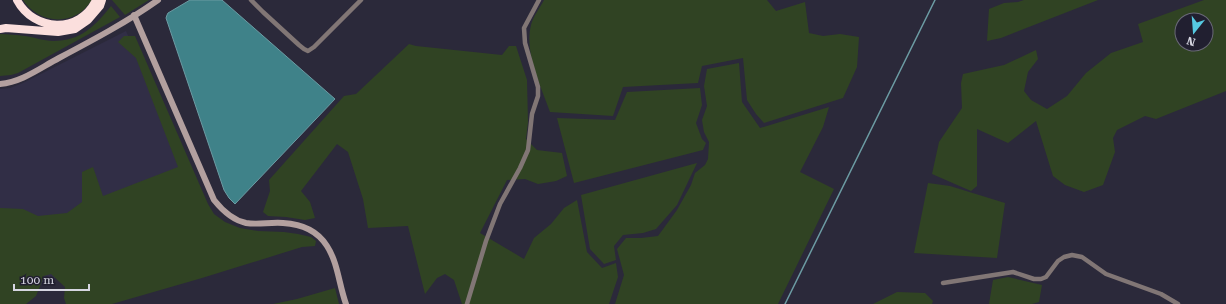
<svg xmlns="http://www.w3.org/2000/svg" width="1226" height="304" font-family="'Roboto Serif',serif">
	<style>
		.built { fill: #312e46 }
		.green { fill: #304323; fill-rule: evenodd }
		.water { fill: #3f8289; stroke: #6c9ba3 }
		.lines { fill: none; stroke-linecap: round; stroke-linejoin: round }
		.stream { stroke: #6c9ba3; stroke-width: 1.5 }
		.street { stroke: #817675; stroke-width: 4.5 }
		.secondary { stroke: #b3a09f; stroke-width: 6 }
		.highway { stroke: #fbdfdd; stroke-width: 8 }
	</style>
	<rect width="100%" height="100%" fill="#2b293a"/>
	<path class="built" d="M126,31L208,215L32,288L0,257V89L10,88L23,83Z"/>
	<path class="green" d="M23,0H92C87,6 83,12 76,15C57,25 34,17 23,0Z
		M112,0H149L125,15Z
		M544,0H767L776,11L805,2L809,33L823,36L840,34L859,37L857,67L843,98L764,123L756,114L747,100L743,58L702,66L698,83L623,87L613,116L550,112C541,86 524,53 531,25C533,16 540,8 544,0Z
		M1024,0H1098L1001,38L987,41L989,9L1004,3L1018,2Z
		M1204,0H1226V91L1156,119L1145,116L1117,130L1113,138L1115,152L1103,185L1084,192L1065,185L1053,176L1036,121L1008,143L977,129V186L971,191L932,174L939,142L962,108L961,83L963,74L1004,65L1036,50L1038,59L1028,72L1024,91L1031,100L1047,109L1067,96L1086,73L1111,53L1143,42L1138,24ZM1182,20H1206V44H1182Z
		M111,6L120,17L18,73L11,75L0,76V34C8,34 17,35 25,36C34,37 44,41 53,41C81,41 95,26 111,6Z
		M124,36H135L208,204L214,214L225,222L240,228L258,231L284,232L298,234L311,237L316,241L315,246L302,247L202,278L112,304H66L64,298L65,287L51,274L44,276L36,296L26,304H0V208L23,209L38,216L67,213L82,202V172L93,167L103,196L178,167L136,58L118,42Z
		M409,44L416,46L502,55L509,46H516L527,80L528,122L526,139L537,150L562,153L567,176L556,181L538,184L525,179L507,180L480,233L524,259L534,238L551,224L564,208L577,200L587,252L602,268L616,263L618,277L609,304H462L454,280L445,274L437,278L425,294L408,226L368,228L363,199L348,152L337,144L301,191L310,202L315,218L305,220L286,217L268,216L263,212L270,191L269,180L344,96L356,94Z
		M739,63L742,102L760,128L829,107L823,127L800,172L834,189L778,304H615L624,275L617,249L626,238H641L658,236L677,210L691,185L695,173L705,165L708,159L709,142L704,132L702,120L707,106L704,86L707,69Z
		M700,88L702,105L696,123L702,139L706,143L703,150L574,183L557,118L615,120L627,92Z
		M697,163L677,205L656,229L643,233L623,235L614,246L616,260L604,264L590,249L581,195Z
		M928,183L950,186L1005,203L997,258L914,253Z
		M1008,277L1042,285L1039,302L1032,304H989L993,280Z
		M335,288L339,304H273L297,299Z
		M897,292L925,293L933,301L932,304H873Z"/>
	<path class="water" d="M190,0H222L335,99L235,204L229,198L224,190L166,18L167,15L168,13Z"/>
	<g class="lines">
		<path class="stream" d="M785,304L935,0"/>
		<path class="street" d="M251,0L263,12L299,45L304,49L308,51L314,47L361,0
			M943,283L1013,272L1034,279H1041L1046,277L1058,261L1064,257L1072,255L1082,257L1106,274L1161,294L1178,304
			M467,304L486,241L500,204L520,168L528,150L532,114L538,96V87L525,43L524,28L539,0"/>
		<path class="secondary" d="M134,15L214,200C222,210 232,220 246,223C258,225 270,222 283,223C301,224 317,230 327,246C338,263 339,285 346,304
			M0,84C22,82 40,68 59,58C93,40 127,22 158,0"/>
		<path class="highway" d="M17,0C34,32 80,34 96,0
			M0,29L6,28L58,32L75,29L88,20L100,6L102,0"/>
	</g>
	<g transform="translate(1194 32) rotate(197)"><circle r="19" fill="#211f30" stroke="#696877"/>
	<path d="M0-3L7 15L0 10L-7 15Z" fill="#56c9e1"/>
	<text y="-6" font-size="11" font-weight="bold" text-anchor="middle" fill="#d6d6e1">N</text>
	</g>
	<path d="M14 284v6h75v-6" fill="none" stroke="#d6d6e1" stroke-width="2"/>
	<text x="20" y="284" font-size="12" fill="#d6d6e1" stroke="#211f30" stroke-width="3" paint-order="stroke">100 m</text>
</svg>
